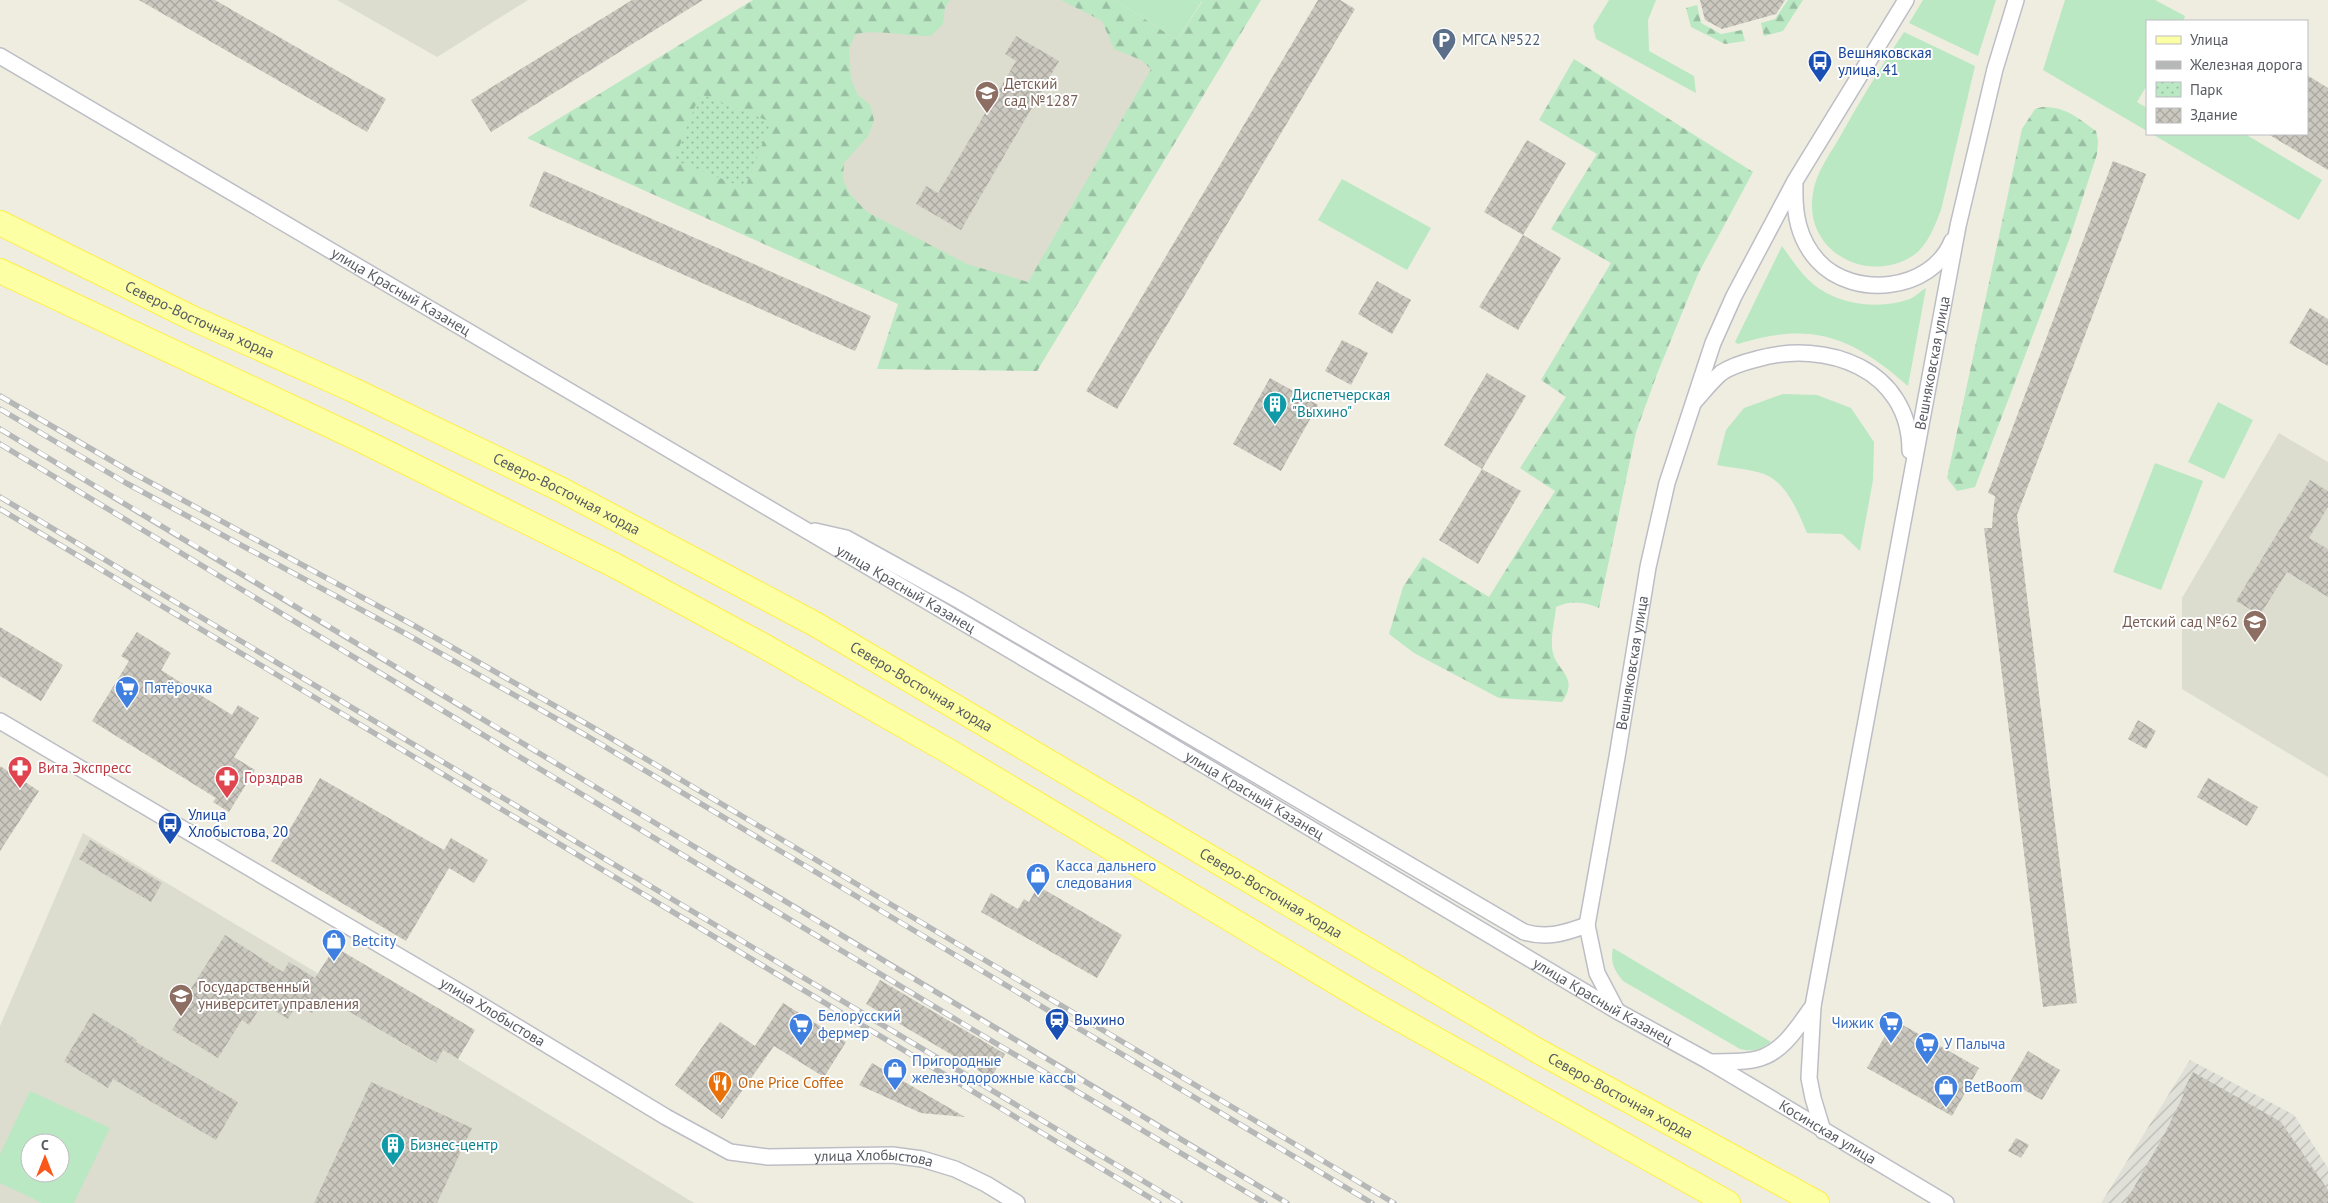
<svg xmlns="http://www.w3.org/2000/svg" width="2328" height="1203" font-family="'PT Sans',sans-serif">
	<style>
		.industrial { fill: url(#industrial-furrows) }
		.education { fill: #ddddcf; fill-rule: evenodd }
		.grass { fill: #b9e8c3; fill-rule: evenodd }
		.forest { fill: url(#forest-firs) }
		.park { fill: url(#park-dots) }
		.building { fill: url(#building-cross-hatch) }
		.lines { fill: none; stroke-linecap: round; stroke-linejoin: round }
		.street-casing { stroke: #bdbec5; stroke-width: 18 }
		.primary-casing { stroke: #ffef48; stroke-width: 26 }
		.street { stroke: #fff; stroke-width: 15 }
		.primary { stroke: #fcffa4; stroke-width: 24 }
		.rail-casing { stroke: #b6b7b7; stroke-width: 5.5 }
		.rail { stroke: #fff; stroke-width: 4; stroke-dasharray: 11; stroke-linecap: butt }
		.labels { text-anchor: middle; stroke-width: 4; stroke-linejoin: round; paint-order: stroke }
		.service-label { font-size: 15px; fill: #4e5e75; stroke: #fff; text-anchor: start }
		.transit-label { font-size: 15px; fill: #164399; stroke: #fff; text-anchor: start }
		.education-label { font-size: 15px; fill: #785e54; stroke: #fff; text-anchor: start }
		.street-label { font-size: 15px; fill: #595b63; stroke: #fff }
		.culture-label { font-size: 15px; fill: #0d838f; stroke: #fff; text-anchor: start }
		.shop-label { font-size: 15px; fill: #366cbe; stroke: #fff; text-anchor: start }
		.health-label { font-size: 15px; fill: #be3a42; stroke: #fff; text-anchor: start }
		.food-label { font-size: 15px; fill: #c56008; stroke: #fff; text-anchor: start }
	</style>
	<defs>
		<pattern id="industrial-furrows" width="10" height="10" patternUnits="userSpaceOnUse" patternTransform="scale(1.25)"><rect width="10" height="10" fill="#e1e0d8"/><path d="M-1 1l2-2M0 10L10 0M9 11l2-2" fill="none" stroke="#b9b9b3"/></pattern>
		<pattern id="forest-firs" width="22" height="20" patternUnits="userSpaceOnUse" patternTransform="scale(1.25)"><rect width="22" height="20" fill="#b9e8c3"/><path d="M5 1l3.5 6h-7zM16 11l3.5 6h-7z" fill="#99bfa2"/></pattern>
		<pattern id="park-dots" width="8" height="8" patternUnits="userSpaceOnUse" patternTransform="scale(1.25)"><rect width="8" height="8" fill="#b9e8c3"/><path d="M2 2h.1M6 6h.1" fill="none" stroke="#99bfa2" stroke-width="1.8" stroke-linecap="round"/></pattern>
		<pattern id="building-cross-hatch" width="8" height="8" patternUnits="userSpaceOnUse" patternTransform="scale(1.25)"><rect width="8" height="8" fill="#cbc9bf"/><path d="M0 0l8 8M0 8l8-8" fill="none" stroke="#a8a69f"/></pattern>
	</defs>
	<rect width="100%" height="100%" fill="#eeede0"/>
	<path class="industrial" d="M2190,1060L2294,1115L2328,1168V1203H2101Z"/>
	<path class="education" d="M337,0H528L437,57Z
		M872,0H1095L1198,57L1050,322L777,171Z
		M2279,433L2328,462V777L2182,689V598Z
		M83,833L334,983L342,1007L435,1063L443,1050L694,1203H0V1026ZM30,1143H60V1173H30Z"/>
	<path class="grass" d="M1115,0H1200L1202,1L1177,40Z
		M1609,0H1656L1648,20L1649,51L1694,76L1696,93L1596,39L1593,26Z
		M1923,0H1996L1978,56L1909,23Z
		M2065,0H2155L2185,16L2183,21H2147V85L2137,102L2147,108V131L2043,70Z
		M1904,32L1975,66L1941,210C1935,225 1928,245 1914,255C1867,286 1803,251 1813,193C1816,174 1827,158 1837,142C1858,104 1880,68 1904,32Z
		M2152,134H2245L2322,180L2299,220Z
		M1342,179L1431,228L1407,270L1318,220Z
		M1782,246C1792,260 1801,274 1814,285C1839,305 1880,310 1910,299C1916,296 1921,291 1926,288L1908,386C1851,336 1812,321 1738,344L1735,342Z
		M1783,394L1817,395L1851,408L1874,442L1873,480L1860,551L1842,534L1807,533C1798,512 1787,483 1764,474C1750,469 1732,468 1717,465L1726,430L1744,408Z
		M2218,402L2253,420L2224,479L2188,462Z
		M2155,463L2203,481L2161,590L2113,572Z
		M1613,948L1771,1042C1760,1050 1754,1052 1740,1049L1623,981C1614,970 1610,962 1613,948Z
		M30,1091L110,1128L74,1203H42L0,1183V1154ZM30,1143H60V1173H30Z"/>
	<path class="forest" d="M753,0H950L945,7L943,24L931,36C905,37 881,29 855,34L849,49L851,79L858,95L870,105L874,120L868,136L844,163L843,180L850,194L867,212L967,264L1028,282L1151,69L1141,60L1114,49L1102,21L1061,0H1115L1177,40L1202,2L1200,0H1261L1037,371L877,369L898,304L527,138Z
		M1788,0H1803L1783,31L1764,36L1761,23L1775,19Z
		M1697,5L1701,23L1721,34L1742,30L1745,41L1725,44L1691,27L1686,8Z
		M1574,59L1753,172L1698,274L1657,374L1636,432L1599,608C1585,602 1571,600 1556,607C1555,619 1551,634 1552,646C1553,672 1581,674 1562,702L1499,698L1414,653L1389,634L1403,587L1423,557L1489,597L1555,491L1520,468L1566,397L1541,380L1611,263L1551,229L1597,154L1539,120Z
		M2042,107C2067,107 2076,117 2096,131L2098,141L2097,154L2069,240L1975,487L1957,491L1947,478L2022,129L2035,109Z"/>
	<path class="park" d="M700,94L771,122L745,188L674,160Z"/>
	<path class="building" d="M139,0H215L386,99L367,132Z
		M632,0H703L491,132L471,100Z
		M1318,0H1340L1355,9L1117,409L1086,391Z
		M1700,0H1785L1776,14L1722,29L1705,20Z
		M1016,36L1059,61L961,230L916,204L926,186L938,193L1016,61L1005,54Z
		M2307,75L2328,88V170L2268,134H2307Z
		M1527,140L1566,163L1523,235L1484,212Z
		M2113,161L2146,174L2017,515L2077,1003L2043,1007L1984,528H1992L1993,513L1995,496L1988,493Z
		M544,171L871,316L855,351L529,206Z
		M1523,235L1561,258L1518,330L1479,307Z
		M1377,281L1411,300L1392,334L1358,314Z
		M2310,308L2328,319V366L2289,343Z
		M1342,340L1368,353L1351,385L1325,371Z
		M1487,373L1526,396L1482,469L1444,445Z
		M1270,378L1318,405L1281,471L1233,444Z
		M1482,469L1521,491L1478,564L1439,540Z
		M2310,480L2328,491V507L2309,538L2328,549V597L2287,572L2260,615L2236,601Z
		M0,627L63,665L41,701L0,676Z
		M137,632L171,653L161,670L232,715L238,705L259,718L234,757L255,770L229,812L213,802L216,798L92,721L129,661L121,656Z
		M2138,720L2156,731L2146,749L2128,739Z
		M0,766L39,791L0,851Z
		M320,778L444,850L451,838L488,860L474,883L449,868L406,941L271,861Z
		M2208,778L2258,807L2247,826L2197,797Z
		M90,840L162,883L151,902L79,859Z
		M1038,886L1122,935L1097,978L981,912L991,893L1018,909L1024,899L1029,902Z
		M225,935L283,972L289,962L315,978L335,947L475,1030L458,1059L443,1050L436,1063L323,996L312,1013L297,1004L288,1019L263,1003L249,1025L242,1020L218,1058L172,1030L192,998L187,995Z
		M880,980L1005,1054L991,1078L866,1004Z
		M783,1003L846,1042L824,1077L774,1046L722,1119L675,1085L720,1022L755,1046Z
		M93,1013L137,1040L136,1042L238,1102L216,1140L113,1079L108,1088L64,1061Z
		M1894,1020L1979,1068L1952,1116L1867,1068Z
		M2028,1051L2060,1070L2042,1100L2010,1082Z
		M872,1063L965,1117L921,1113L859,1085Z
		M2193,1072L2281,1122L2328,1190V1203H2125L2164,1135L2184,1094L2182,1093Z
		M371,1082L472,1128L437,1203H314Z
		M2016,1138L2029,1145L2021,1158L2008,1151Z"/>
	<g class="lines">
		<defs>
			<g id="street">
				<path id="s1" d="M0,56L1093,699L1617,1011L1710,1062L1946,1203"/>
				<path d="M1795,185C1794,213 1798,239 1818,261C1853,299 1931,292 1952,241"/>
				<path d="M1695,401C1703,392 1712,381 1721,373C1731,366 1745,362 1757,359C1826,339 1910,369 1910,451"/>
				<path d="M815,531L846,538L960,601L1524,932C1547,939 1565,933 1587,925"/>
				<path id="s2" d="M0,721L453,988L666,1117L730,1152L768,1157L892,1155L922,1159L955,1169L986,1184L1017,1203"/>
				<path id="s3" d="M1617,1011L1597,973L1587,925L1617,757L1648,567L1667,483L1713,343L1734,296L1795,181L1906,0"/>
				<path d="M1710,1062C1725,1061 1743,1063 1757,1059C1783,1053 1798,1026 1813,1006"/>
				<path id="s4" d="M1823,1131L1813,1098L1809,1078L1813,1006L1958,226L1995,69L2016,0"/>
			</g>
			<g id="primary">
				<path id="s5" d="M0,223L192,318L351,389L560,489L815,624L1538,1051L1817,1203"/>
				<path d="M0,271L359,439L614,565L762,645L950,752L1371,1003L1728,1203"/>
			</g>
		</defs>
		<use href="#street" class="street-casing"/>
		<use href="#primary" class="primary-casing"/>
		<use href="#street" class="street"/>
		<use href="#primary" class="primary"/>
		<defs>
			<path id="rail" d="M0,396L131,472L413,625L592,727L1394,1203
				M0,409L126,483L408,635L587,736L1372,1203
				M0,429C430,685 857,947 1287,1203
				M0,444L970,1028L1265,1203
				M0,497L1180,1203
				M0,509L1159,1203"/>
		</defs>
		<use href="#rail" class="rail-casing"/>
		<use href="#rail" class="rail"/>
	</g>
	<defs>
		<symbol id="parking-pin" viewBox="-11 -11 22 30"><path d="M0 17L-7.5 6A9.5 9.5 0 1 1 7.5 6Z" fill="#5c6f8a" stroke="#fff"/><path d="M-3.5-5.5H1a3.5 3.5 0 0 1 0 7H-1V5.5H-3.5ZM-1-3.4V-.6H.8a1.4 1.4 0 0 0 0-2.8Z" fill="#fff"/></symbol>
		<symbol id="bus-pin" viewBox="-11 -11 22 30"><path d="M0 17L-7.5 6A9.5 9.5 0 1 1 7.5 6Z" fill="#1a4fb4" stroke="#fff"/><path d="M-5-6H5V4H4V6H2V4H-2V6H-4V4H-5ZM-3.5-4V0h7V-4ZM-3.5 1.2v1.5H-2V1.2ZM2 1.2v1.5H3.5V1.2Z" fill="#fff"/></symbol>
		<symbol id="school-pin" viewBox="-11 -11 22 30"><path d="M0 17L-7.5 6A9.5 9.5 0 1 1 7.5 6Z" fill="#8d6e63" stroke="#fff"/><path d="M0-5L7-2L0 1L-7-2ZM-4 1L0 2.5L4 1V4Q0 6-4 4Z" fill="#fff"/></symbol>
		<symbol id="building-pin" viewBox="-11 -11 22 30"><path d="M0 17L-7.5 6A9.5 9.5 0 1 1 7.5 6Z" fill="#0f9aa8" stroke="#fff"/><path d="M-4-6H4V6H1V3H-1V6H-4ZM-2.5-4.3h1.7v1.8h-1.7ZM.8-4.3h1.7v1.8H.8ZM-2.5-1h1.7V.8h-1.7ZM.8-1h1.7V.8H.8Z" fill="#fff"/></symbol>
		<symbol id="supermarket-pin" viewBox="-11 -11 22 30"><path d="M0 17L-7.5 6A9.5 9.5 0 1 1 7.5 6Z" fill="#3f7fe0" stroke="#fff"/><path d="M-6-5.5h2.5l.6 2H6L4.5 2H-2.5L-4.4-4H-6ZM-1.5 3.2a1.3 1.3 0 1 0 .1 0ZM3 3.2a1.3 1.3 0 1 0 .1 0Z" fill="#fff"/></symbol>
		<symbol id="pharmacy-pin" viewBox="-11 -11 22 30"><path d="M0 17L-7.5 6A9.5 9.5 0 1 1 7.5 6Z" fill="#e0444e" stroke="#fff"/><path d="M-2-6h4v4h4v4h-4v4h-4v-4h-4v-4h4Z" fill="#fff"/></symbol>
		<symbol id="shop-pin" viewBox="-11 -11 22 30"><path d="M0 17L-7.5 6A9.5 9.5 0 1 1 7.5 6Z" fill="#3f7fe0" stroke="#fff"/><path d="M-5-2.5h2.3a2.7 3.5 0 0 1 5.4 0H5L5.5 6h-11ZM-1.5-2.5h3a1.5 2.3 0 0 0-3 0Z" fill="#fff"/></symbol>
		<symbol id="university-pin" viewBox="-11 -11 22 30"><path d="M0 17L-7.5 6A9.5 9.5 0 1 1 7.5 6Z" fill="#8d6e63" stroke="#fff"/><path d="M0-5L7-2L0 1L-7-2ZM-4 1L0 2.5L4 1V4Q0 6-4 4Z" fill="#fff"/></symbol>
		<symbol id="station-pin" viewBox="-11 -11 22 30"><path d="M0 17L-7.5 6A9.5 9.5 0 1 1 7.5 6Z" fill="#1a4fb4" stroke="#fff"/><path d="M-3-6H3Q5-6 5-4V2Q5 4 3 4L4.5 6H3L1.5 4h-3L-3 6H-4.5L-3 4Q-5 4-5 2V-4Q-5-6-3-6ZM-3.5-4v3h7v-3ZM-3.5 1v1.5H-2V1ZM2 1v1.5H3.5V1Z" fill="#fff"/></symbol>
		<symbol id="restaurant-pin" viewBox="-11 -11 22 30"><path d="M0 17L-7.5 6A9.5 9.5 0 1 1 7.5 6Z" fill="#e8710a" stroke="#fff"/><path d="M-5-6h1v4h1v-4h1v4h1v-4h1v5L-1.5 .5V6h-2V.5L-5-1ZM5-6V6H3V1.5H1.5Q1.5-4 5-6Z" fill="#fff"/></symbol>
	</defs>
	<g fill-rule="evenodd">
		<use href="#parking-pin" x="1430" y="26" width="28" height="38"/>
		<use href="#bus-pin" x="1806" y="48" width="28" height="38"/>
		<use href="#school-pin" x="973" y="79" width="28" height="38"/>
		<use href="#building-pin" x="1261" y="390" width="28" height="38"/>
		<use href="#school-pin" x="2241" y="608" width="28" height="38"/>
		<use href="#supermarket-pin" x="113" y="674" width="28" height="38"/>
		<use href="#pharmacy-pin" x="6" y="754" width="28" height="38"/>
		<use href="#pharmacy-pin" x="213" y="764" width="28" height="38"/>
		<use href="#bus-pin" x="156" y="810" width="28" height="38"/>
		<use href="#shop-pin" x="1024" y="861" width="28" height="38"/>
		<use href="#shop-pin" x="320" y="927" width="28" height="38"/>
		<use href="#university-pin" x="167" y="982" width="28" height="38"/>
		<use href="#station-pin" x="1043" y="1006" width="28" height="38"/>
		<use href="#supermarket-pin" x="1877" y="1009" width="28" height="38"/>
		<use href="#supermarket-pin" x="787" y="1011" width="28" height="38"/>
		<use href="#supermarket-pin" x="1913" y="1030" width="28" height="38"/>
		<use href="#shop-pin" x="881" y="1056" width="28" height="38"/>
		<use href="#restaurant-pin" x="706" y="1069" width="28" height="38"/>
		<use href="#shop-pin" x="1932" y="1073" width="28" height="38"/>
		<use href="#building-pin" x="379" y="1131" width="28" height="38"/>
	</g>
	<g class="labels">
		<g class="service-label">
			<text x="1462" y="45">МГСА №522</text>
		</g>
		<g class="transit-label">
			<text x="1838" y="58">Вешняковская<tspan x="1838" dy="17">улица, 41</tspan></text>
			<text x="188" y="820">Улица<tspan x="188" dy="17">Хлобыстова, 20</tspan></text>
			<text x="1074" y="1025">Выхино</text>
		</g>
		<g class="education-label">
			<text x="1004" y="89">Детский<tspan x="1004" dy="17">сад №1287</tspan></text>
			<text x="2238" y="627" text-anchor="end">Детский сад №62</text>
			<text x="198" y="992">Государственный<tspan x="198" dy="17">университет управления</tspan></text>
		</g>
		<g class="street-label">
			<text dy="5" stroke="none"><textPath href="#s1" startOffset="465">улица Красный Казанец</textPath></text>
			<text dy="5" stroke="none"><textPath href="#s5" startOffset="222">Северо-Восточная хорда</textPath></text>
			<text dy="5" stroke="none"><textPath href="#s4" startOffset="781">Вешняковская улица</textPath></text>
			<text dy="5" stroke="none"><textPath href="#s5" startOffset="628">Северо-Восточная хорда</textPath></text>
			<text dy="5" stroke="none"><textPath href="#s1" startOffset="1051">улица Красный Казанец</textPath></text>
			<text dy="5" stroke="none"><textPath href="#s3" startOffset="358">Вешняковская улица</textPath></text>
			<text dy="5" stroke="none"><textPath href="#s5" startOffset="1032">Северо-Восточная хорда</textPath></text>
			<text dy="5" stroke="none"><textPath href="#s1" startOffset="1456">улица Красный Казанец</textPath></text>
			<text dy="5" stroke="none"><textPath href="#s5" startOffset="1438">Северо-Восточная хорда</textPath></text>
			<text dy="5" stroke="none"><textPath href="#s1" startOffset="1861">улица Красный Казанец</textPath></text>
			<text dy="5" stroke="none"><textPath href="#s2" startOffset="572">улица Хлобыстова</textPath></text>
			<text dy="5" stroke="none"><textPath href="#s5" startOffset="1842">Северо-Восточная хорда</textPath></text>
			<text dy="5" stroke="none"><textPath href="#s1" startOffset="2121">Косинская улица</textPath></text>
			<text dy="5" stroke="none"><textPath href="#s2" startOffset="992">улица Хлобыстова</textPath></text>
		</g>
		<g class="culture-label">
			<text x="1292" y="400">Диспетчерская<tspan x="1292" dy="17">"Выхино"</tspan></text>
			<text x="410" y="1150">Бизнес-центр</text>
		</g>
		<g class="shop-label">
			<text x="144" y="693">Пятёрочка</text>
			<text x="1056" y="871">Kасса дальнего<tspan x="1056" dy="17">следования</tspan></text>
			<text x="352" y="946">Betcity</text>
			<text x="818" y="1021">Белорусский<tspan x="818" dy="17">фермер</tspan></text>
			<text x="1874" y="1028" text-anchor="end">Чижик</text>
			<text x="1944" y="1049">У Палыча</text>
			<text x="912" y="1066">Пригородные<tspan x="912" dy="17">железнодорожные кассы</tspan></text>
			<text x="1964" y="1092">BetBoom</text>
		</g>
		<g class="health-label">
			<text x="38" y="773">Вита Экспресс</text>
			<text x="244" y="783">Горздрав</text>
		</g>
		<g class="food-label">
			<text x="738" y="1088">One Price Coffee</text>
		</g>
	</g>
	<rect x="2146" y="20" width="162" height="115" fill="#ffffff" stroke="#bdbdc1"/>
	<rect x="2156" y="36" width="25" height="8" fill="#fcffa4" stroke="#bdbdc1"/>
	<text x="2190" y="45" font-size="15" fill="#595b63">Улица</text>
	<rect x="2156" y="61" width="25" height="8" fill="#b6b7b7" stroke="#bdbdc1"/>
	<text x="2190" y="70" font-size="15" fill="#595b63">Железная дорога</text>
	<rect x="2156" y="82" width="25" height="15" fill="url(#park-dots)" stroke="#bdbdc1"/>
	<text x="2190" y="95" font-size="15" fill="#595b63">Парк</text>
	<rect x="2156" y="108" width="25" height="15" fill="url(#building-cross-hatch)" stroke="#bdbdc1"/>
	<text x="2190" y="120" font-size="15" fill="#595b63">Здание</text>
	<g transform="translate(45 1158)"><circle r="24" fill="#ffffff" stroke="#bdbdc1"/>
	<path d="M0-4L9 19L0 12L-9 19Z" fill="#fa571a"/>
	<text y="-8" font-size="14" font-weight="bold" text-anchor="middle" fill="#595b63">С</text>
	</g>
</svg>
